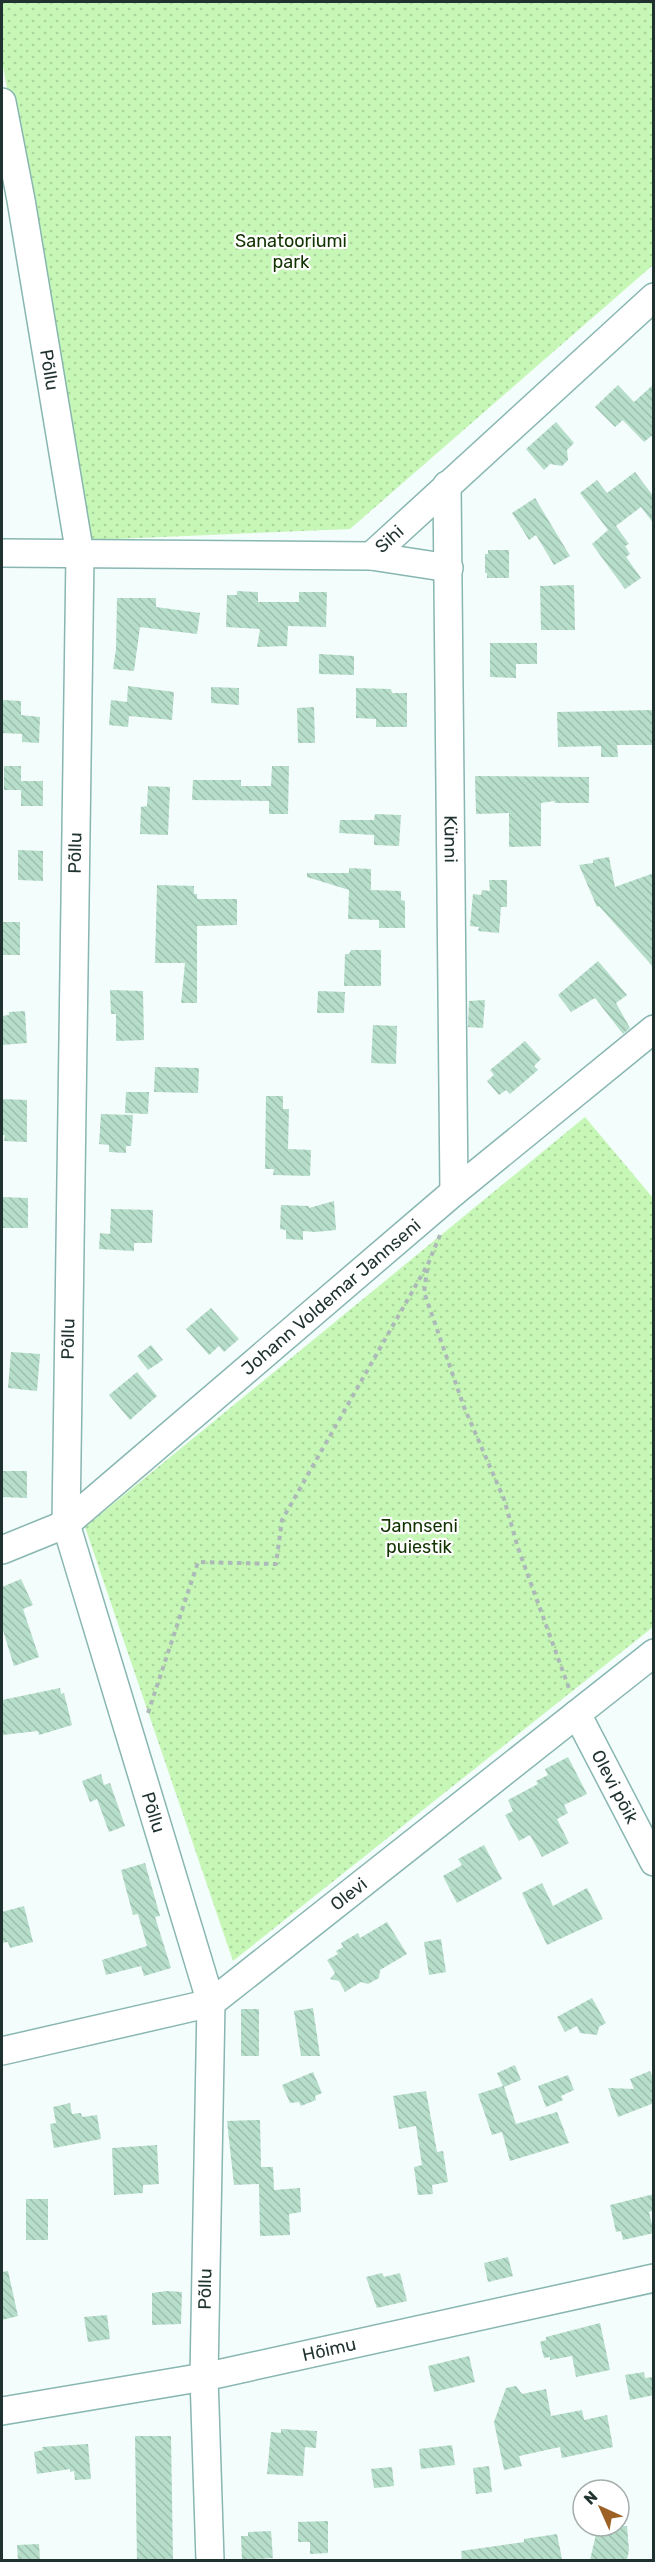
<svg xmlns="http://www.w3.org/2000/svg" width="655" height="2562" font-family="Rubik,sans-serif">
	<style>
		.park { fill: url(#park-dots) }
		.building { fill: url(#building-back-hatch) }
		.lines { fill: none; stroke-linecap: round; stroke-linejoin: round }
		.minor-casing { stroke: #88b6b1; stroke-width: 30 }
		.path { stroke: #acb9b8; stroke-width: 4; stroke-dasharray: 4.5 4.5; stroke-linecap: butt }
		.minor { stroke: #fff; stroke-width: 27 }
		.labels { text-anchor: middle; stroke-width: 4.5; stroke-linejoin: round; paint-order: stroke }
		.park-label { font-size: 18px; fill: #113400; stroke: #fff }
		.street-label { font-size: 18px; fill: #1f3230; stroke: #fff }
	</style>
	<defs>
		<pattern id="park-dots" width="8" height="8" patternUnits="userSpaceOnUse" patternTransform="scale(1.5)"><rect width="8" height="8" fill="#c7f7b6"/><path d="M2 2h.1M6 6h.1" fill="none" stroke="#aad49d" stroke-width="1.8" stroke-linecap="round"/></pattern>
		<pattern id="building-back-hatch" width="6" height="6" patternUnits="userSpaceOnUse" patternTransform="scale(1.5)"><rect width="6" height="6" fill="#b7deca"/><path d="M-1 5l2 2M0 0l6 6M5-1l2 2" fill="none" stroke="#9dbfae"/></pattern>
	</defs>
	<rect width="100%" height="100%" fill="#f3fdfc"/>
	<path class="park" d="M2,2H653V265L350,529L91,540L2,61Z
		M585,1117L653,1198V1627L233,1961L85,1527Z"/>
	<path class="building" d="M654,384V434L644,442L623,420L615,427L595,407L618,385L634,402Z
		M556,422L574,443L567,450L568,460L562,466L550,464L544,470L526,449Z
		M635,472L654,497V524L641,507L616,526L629,544L625,546L630,554L626,557L641,578L625,589L592,544L608,530L580,493L597,480L607,493Z
		M535,498L570,556L554,565L536,535L529,540L512,513Z
		M488,550H509V578H487V573H485V554H488Z
		M574,585L575,630H541L540,586Z
		M237,591L258,592V602H299V592H327L326,627L288,626L287,646L257,647L260,629L226,627L227,595H237Z
		M117,598H156V607L200,613L197,634L140,627L134,671L113,669L116,649Z
		M490,643H537V664H516V678L490,677Z
		M319,654L354,656V675L319,674Z
		M128,686L174,692L172,720L129,716L128,727L109,725L111,700L127,702Z
		M211,687L239,688V705L211,703Z
		M356,688L391,689L392,693H407V727H376V719L356,718Z
		M2,700L21,701V715L40,717L39,743L22,742V734L2,733Z
		M314,707L315,743H298L297,708Z
		M654,710V745H617L618,757H601V746L558,747L557,712Z
		M4,766H21V790H4Z
		M272,766H289L288,814H269V801L192,800L193,780H241V786H271Z
		M475,776L589,777V803H555L554,801L541,803V846L509,847V813L476,814Z
		M21,781H43V806H21Z
		M148,786L170,787L168,835L140,834L141,807L147,806Z
		M375,814L401,815L399,846L374,845V835L339,833L340,820H374Z
		M18,850L43,851V881L18,880Z
		M609,857L615,887L654,873V968L599,906L597,907L579,865L593,863V860Z
		M349,868L371,869V890L401,891V900L405,901V928H379V920L348,919L349,890L307,877V873H349Z
		M489,880H507V907H501L499,933L478,931L479,927L470,926L473,894L481,895L482,890L490,891Z
		M157,885L194,886V894H197V899H237V925L197,926V1003H181L185,963H155Z
		M2,922H20V955H2Z
		M351,950H381V986H344L345,954H349Z
		M598,961L627,995L616,1003L630,1028L623,1034L595,998L571,1012L558,995Z
		M110,990L143,991L144,1040L116,1041V1014H111Z
		M318,991L345,992L344,1013H317Z
		M485,1000L483,1028L468,1027L469,1001Z
		M25,1011L27,1043L2,1045V1016L9,1015V1012Z
		M373,1025L397,1026L396,1064L371,1063Z
		M525,1041L541,1059L534,1066L538,1070L510,1094L506,1090L499,1095L487,1081L494,1075L490,1070Z
		M155,1067L199,1068L198,1093L154,1092Z
		M126,1092H149L148,1114L125,1113Z
		M266,1096H283V1109H289L288,1149L311,1150L310,1176L273,1175L274,1169H265Z
		M2,1099L27,1100V1142L4,1141L5,1135H2Z
		M101,1114L133,1115L131,1146H126V1153L109,1152V1145L99,1144Z
		M2,1197L28,1198V1228H2Z
		M334,1201L336,1230L315,1232L303,1231V1240L286,1239V1230L280,1229L281,1205L309,1206V1208Z
		M111,1209L153,1210L152,1243H134V1251L99,1249L100,1233L110,1234Z
		M211,1308L239,1339L224,1352L219,1346L209,1355L186,1329Z
		M151,1345L163,1360L148,1370L137,1356Z
		M11,1352L40,1354L37,1391L8,1388Z
		M137,1372L157,1396L130,1420L109,1395Z
		M2,1471H27V1498L2,1497Z
		M21,1579L33,1605L23,1609L39,1657L14,1666L2,1627V1587Z
		M60,1688L61,1694L64,1693L72,1725L39,1735L38,1731L2,1735V1700Z
		M568,1757L587,1794L564,1805L568,1813L557,1819L569,1843L542,1857L530,1835L519,1841L505,1815L513,1811L508,1800L538,1784L536,1781L548,1775L545,1769Z
		M101,1774L104,1785L110,1783L125,1826L109,1832L97,1799L90,1802L82,1781Z
		M484,1845L502,1879L457,1903L443,1876L462,1865L458,1859Z
		M145,1863L160,1916L155,1917L171,1968L144,1976L141,1966L106,1975L102,1960L147,1946L138,1914L133,1915L121,1870Z
		M542,1883L553,1906L587,1888L603,1919L547,1945L522,1893Z
		M24,1906L33,1942L10,1948L8,1942L2,1943V1912Z
		M387,1922L407,1954L380,1970L379,1978L368,1984L361,1982L345,1992L339,1981L330,1979L335,1973L327,1960L338,1954L336,1951L343,1947L341,1943L358,1933L360,1938Z
		M441,1939L446,1972L429,1975L424,1942Z
		M592,1998L606,2023L599,2027L597,2035L580,2033L577,2026L565,2032L557,2017Z
		M313,2008L320,2056H301L294,2011Z
		M241,2009H259V2056H241Z
		M515,2065L521,2080L504,2087L516,2124L557,2112L569,2143L510,2161L502,2132L492,2135L478,2094L503,2086L497,2073Z
		M650,2071L654,2081V2103L618,2117L608,2088L634,2089L630,2079Z
		M313,2072L322,2093L315,2096L316,2100L301,2106L299,2102L290,2103L282,2085Z
		M568,2075L574,2090L561,2096L563,2100L546,2107L538,2086Z
		M426,2091L437,2152L443,2151L448,2182L432,2185L433,2194L418,2195L414,2167L422,2165L416,2126L399,2129L393,2096Z
		M70,2103L72,2114L81,2113L82,2117L97,2115L101,2139L54,2148L50,2124L56,2123L53,2107Z
		M260,2120L261,2167H273L274,2190L300,2188L301,2212L289,2214L290,2235L260,2236L259,2184L234,2185L227,2121Z
		M157,2145L159,2184L143,2185V2193L114,2195L112,2148Z
		M654,2194V2210L649,2212L654,2233L623,2240L621,2231L616,2232L610,2205Z
		M26,2199H48V2240H26Z
		M508,2257L513,2276L488,2282L484,2263Z
		M8,2271L18,2316L2,2320V2272Z
		M382,2273L384,2277L400,2273L407,2301L377,2308L366,2277Z
		M167,2291L182,2292L181,2324L152,2325V2293Z
		M107,2315L110,2339L88,2342L84,2317Z
		M600,2323L610,2370L576,2377L572,2356L550,2360V2357L544,2358L540,2342L546,2340V2337Z
		M469,2356L475,2382L434,2392L428,2366Z
		M644,2372L645,2378L654,2377V2395L630,2400L625,2375Z
		M516,2386L522,2394L546,2389L551,2416L582,2410L584,2420L607,2415L613,2447L562,2458L560,2447L519,2456L522,2466L504,2470L494,2422L506,2388Z
		M281,2429L317,2431L316,2448L305,2447L303,2476L267,2474L271,2432L281,2433Z
		M135,2436H171L173,2560H137Z
		M88,2444L91,2479L75,2480L74,2471L70,2472V2469L37,2474L34,2452L43,2450L42,2447Z
		M452,2445L455,2465L421,2469L419,2449Z
		M489,2466L492,2492L476,2494L473,2468Z
		M392,2467L394,2486L374,2488L371,2469Z
		M328,2521V2553L310,2554V2542H298V2522Z
		M598,2526H627L629,2550L627,2560H590Z
		M271,2531L273,2558L242,2560L241,2536H248V2532Z
		M557,2534L562,2559L462,2560L461,2551L524,2542V2539Z
		M39,2544L40,2560H18L17,2545Z"/>
	<g class="lines">
		<defs>
			<g id="minor">
				<path id="s1" d="M2,102L21,200L80,555L66,1524L211,2003L204,2377L210,2560"/>
				<path id="s2" d="M447,485L454,1192"/>
				<path id="s3" d="M2,553L371,556L654,297"/>
				<path d="M371,556L449,568"/>
				<path id="s4" d="M2,1550L66,1524L454,1192L654,1029"/>
				<path id="s5" d="M577,1714L654,1862"/>
				<path id="s6" d="M2,2051L211,2003L654,1653"/>
				<path id="s7" d="M2,2411L204,2377L654,2278"/>
			</g>
		</defs>
		<use href="#minor" class="minor-casing"/>
		<path class="path" d="M440,1235L428,1264L424,1292L464,1407L504,1499L518,1548L570,1691
			M148,1713L198,1562L276,1564L282,1520L428,1264"/>
		<use href="#minor" class="minor"/>
	</g>
	<g class="labels">
		<g class="park-label">
			<text x="291" y="247">Sanatooriumi<tspan x="291" dy="21">park</tspan></text>
			<text x="419" y="1532">Jannseni<tspan x="419" dy="21">puiestik</tspan></text>
		</g>
		<g class="street-label">
			<text dy="6" stroke="none"><textPath href="#s1" startOffset="272">Põllu</textPath></text>
			<text dy="6" stroke="none"><textPath href="#s3" startOffset="394">Sihi</textPath></text>
			<text dy="6" stroke="none"><textPath href="#s2" startOffset="354">Künni</textPath></text>
			<text transform="translate(75 853) rotate(-89)" y="6">Põllu</text>
			<text dy="6" stroke="none"><textPath href="#s4" startOffset="418">Johann Voldemar Jannseni</textPath></text>
			<text transform="translate(68 1339) rotate(-89)" y="6">Põllu</text>
			<text dy="6" stroke="none"><textPath href="#s5" startOffset="82">Olevi põik</textPath></text>
			<text dy="6" stroke="none"><textPath href="#s1" startOffset="1730">Põllu</textPath></text>
			<text dy="6" stroke="none"><textPath href="#s6" startOffset="390">Olevi</textPath></text>
			<text transform="translate(205 2289) rotate(-89)" y="6">Põllu</text>
			<text dy="6" stroke="none"><textPath href="#s7" startOffset="333">Hõimu</textPath></text>
		</g>
	</g>
	<rect width="655" height="2562" fill="none" stroke="#1f3230" stroke-width="6"/>
	<g transform="translate(601 2508) rotate(315)"><circle r="28" fill="#ffffff" stroke="#a5adac" stroke-width="1.5"/>
	<path d="M0-4.5L10 22L0 15L-10 22Z" fill="#9e6125"/>
	<text y="-9" font-size="16" font-weight="bold" text-anchor="middle" fill="#1f3230">N</text>
	</g>
</svg>
